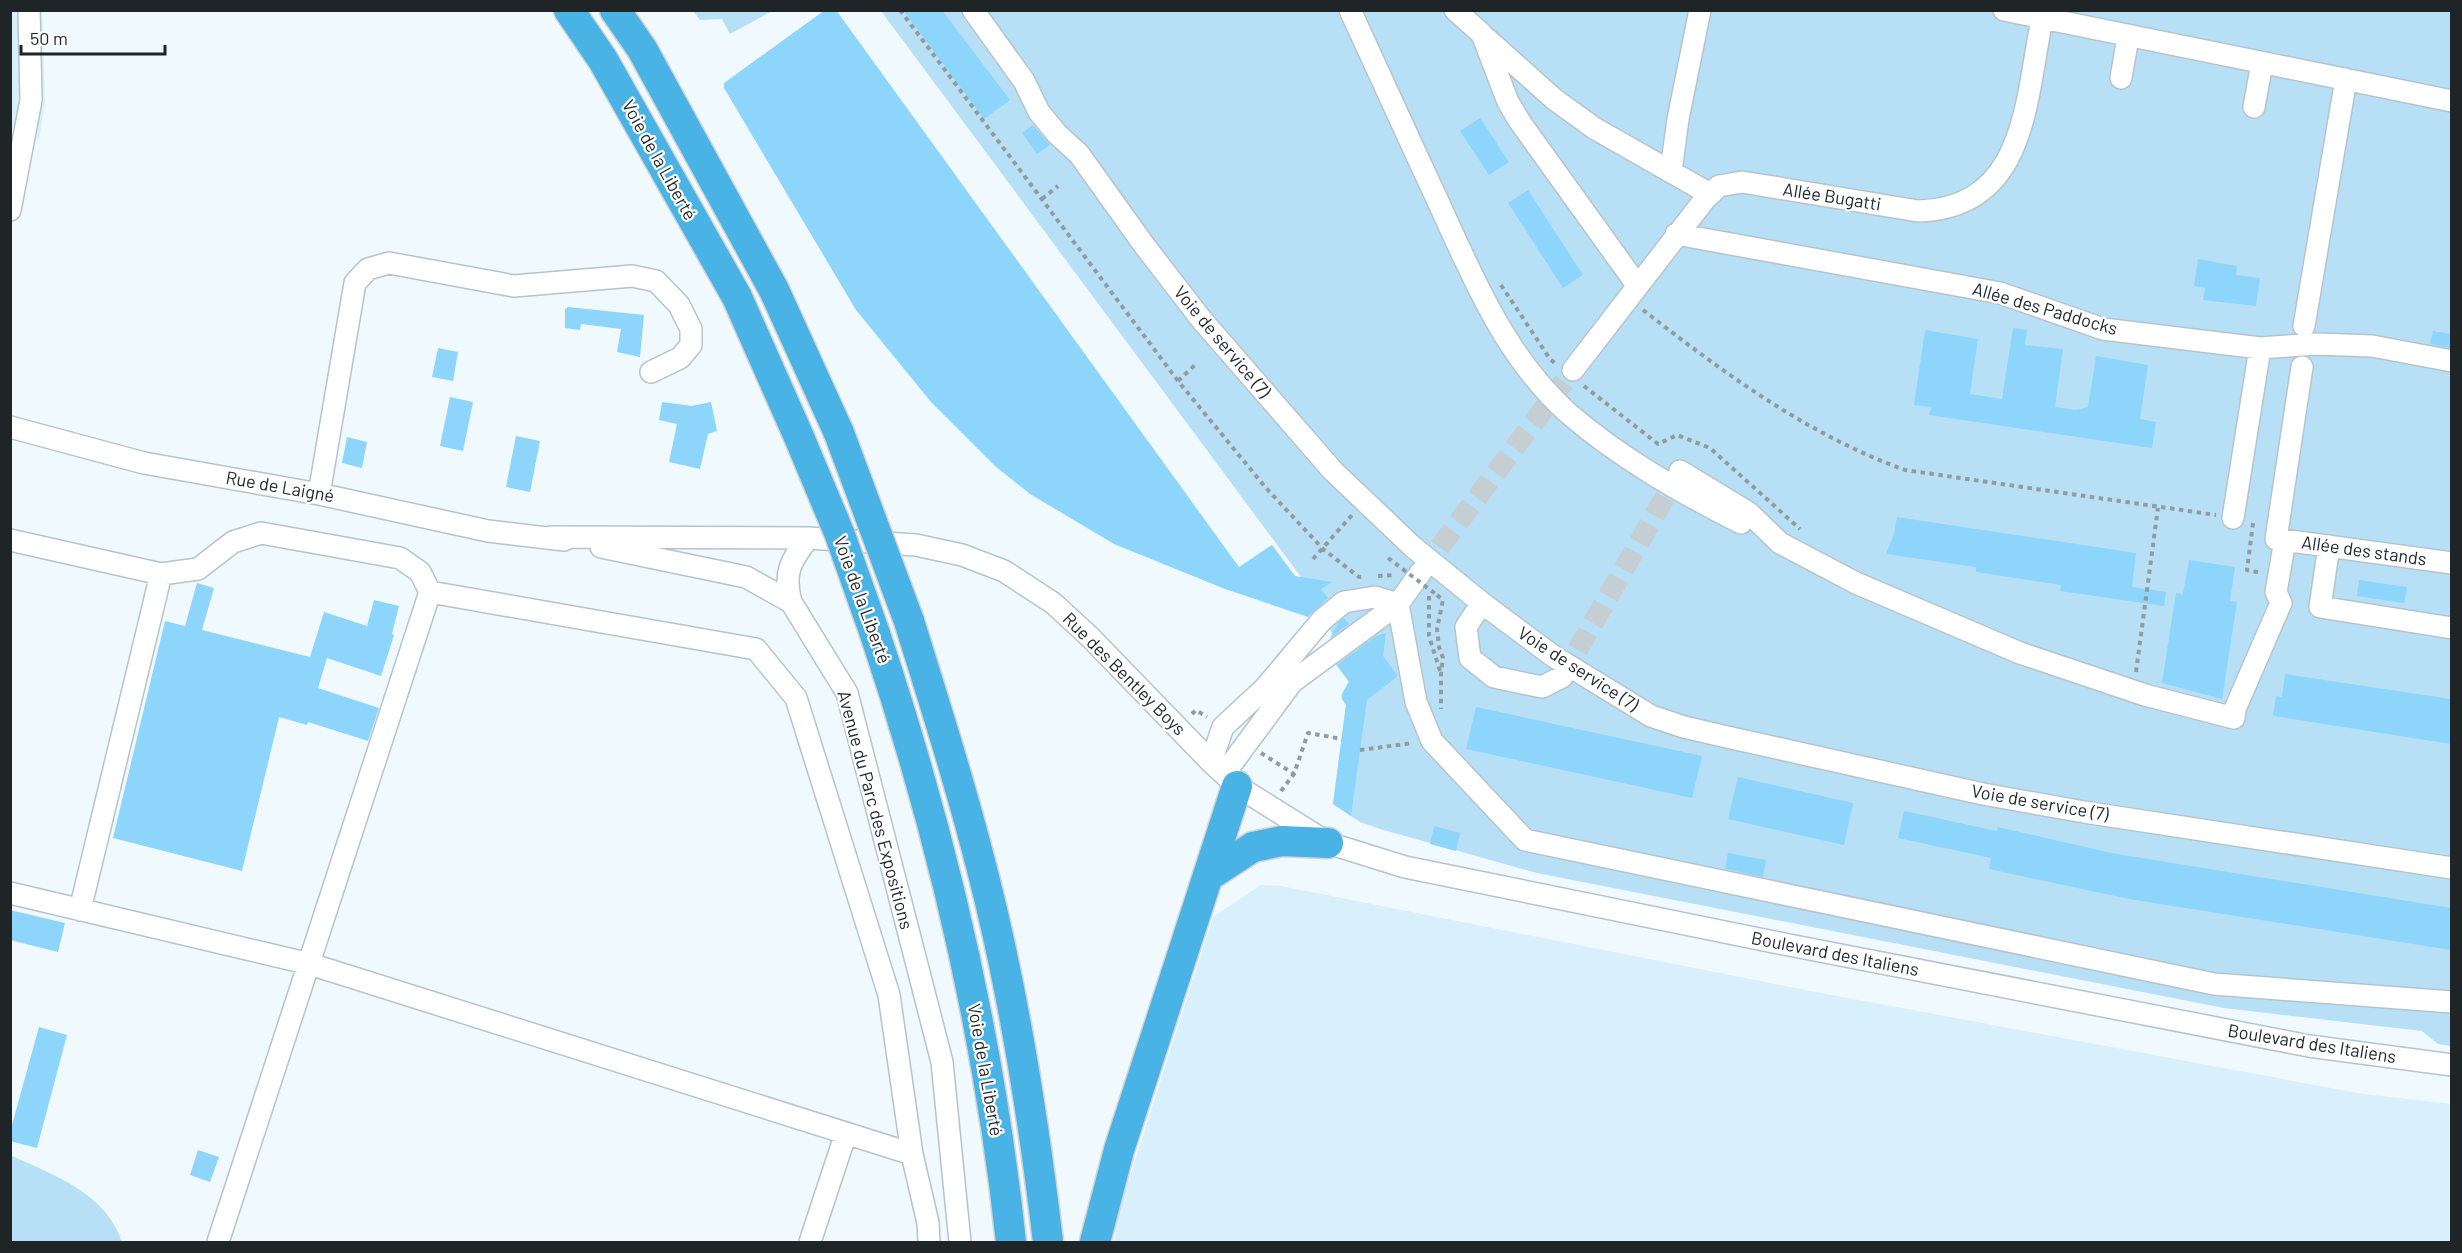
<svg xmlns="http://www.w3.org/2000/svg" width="2462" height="1253" font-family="Barlow,sans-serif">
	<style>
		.built { fill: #d8effc }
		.green { fill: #b7e0f6 }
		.building { fill: #8dd5fa }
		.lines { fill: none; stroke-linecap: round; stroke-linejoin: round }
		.minor-tunnel { stroke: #c5ced3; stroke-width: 21; stroke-dasharray: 21 10; stroke-linecap: butt }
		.minor-casing { stroke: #b5c4cc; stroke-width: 24 }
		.highway-casing { stroke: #d2d3d4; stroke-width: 33 }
		.path { stroke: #939b9f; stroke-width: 4; stroke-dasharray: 4.5 4.5; stroke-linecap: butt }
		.minor { stroke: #fff; stroke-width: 21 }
		.highway { stroke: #48b3e4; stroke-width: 30 }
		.highway-bridge-casing { stroke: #d2d3d4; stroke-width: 33; stroke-linecap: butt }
		.path-bridge { stroke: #939b9f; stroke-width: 4; stroke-dasharray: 4.5 4.5; stroke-linecap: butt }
		.highway-bridge { stroke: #48b3e4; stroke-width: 30 }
		.labels { text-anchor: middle; stroke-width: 4.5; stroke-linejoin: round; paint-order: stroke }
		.street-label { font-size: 18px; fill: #1f2427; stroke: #fff }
	</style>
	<rect width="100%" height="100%" fill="#eff9fe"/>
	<path class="built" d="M10,11H42L45,102L39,139L11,128Z
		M1261,885L1281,886L1805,990L2363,1094L2451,1104V1242H1114L1118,1214L1213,917Z"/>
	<path class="green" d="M693,11H772L730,34L722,19L700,20Z
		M881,11H2451V1046L2438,1044L2422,1031L2224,1008L1537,873L1380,829L1360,822L1333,804L1346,705L1342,699V694L1348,689H1354L1333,661L1327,644L1333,634L1329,629L1318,632L1314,608L1271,572L1258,554L1272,545L1287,566L1289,578L1301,577Z
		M10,1155C54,1175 106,1193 122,1242H11Z"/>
	<path class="building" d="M825,10H836L1239,567L1272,545L1295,576L1332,582L1321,589L1328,598L1308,617L1225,589L1114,544L1030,494L995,466L931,402L856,310L724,88V83Z
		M903,10H942L1010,100L984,119Z
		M1480,118L1509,162L1489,175L1460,131Z
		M1033,125L1050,145L1037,154L1022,133Z
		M1528,190L1583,275L1563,288L1508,203Z
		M2198,259L2237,266L2236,275L2260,278L2256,306L2203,300L2205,288L2194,286Z
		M568,307L644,315L640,357L617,352L621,329L581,324L580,330L565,328V309Z
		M2013,328L2027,330L2025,345L2063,349L2055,407L2076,410L2088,407L2096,356L2148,365L2140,419L2156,422L2152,448L1929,415L1931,407L1914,405L1925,330L1978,339L1970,394L2002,399Z
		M2433,331L2451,334V348L2430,344Z
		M438,348L458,352L453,381L432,377Z
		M450,397L473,402L463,451L440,446Z
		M662,402L692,406L711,402L717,431L708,434L700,469L669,462L677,424L659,420Z
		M516,436L540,441L530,492L506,487Z
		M347,437L367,442L362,468L342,463Z
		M1897,517L2136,553L2132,587L2166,592L2164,606L2060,591L2061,585L1976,572V567L1886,554L1894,534Z
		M2189,560L2235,567L2230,601L2237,602L2222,699L2162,683L2176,593L2183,594Z
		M2359,580L2407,587L2404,603L2357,596Z
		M197,583L214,588L202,630L310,657L324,612L367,626L374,600L399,606L392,634L394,635L381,676L327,658L318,688L379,708L368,741L308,722L307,725L279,717L242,871L113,838L165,621L185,626Z
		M1344,618L1349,624L1330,638L1339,622Z
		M1386,633L1383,656L1398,676L1367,700L1351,816L1333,804L1346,705L1342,699V694L1349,681L1337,665L1376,636Z
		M2285,674L2451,699V744L2273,716L2276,696L2282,697Z
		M1476,707L1702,756L1692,798L1466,749Z
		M1738,777L1853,803L1844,845L1728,819Z
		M1904,811L1997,831L1998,827L2111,853L2451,908V950L2129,899L1989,869L1991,858L1898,838Z
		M1434,826L1460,833L1456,851L1430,844Z
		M1728,853L1766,860L1763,877L1725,869Z
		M10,910L65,923L58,952L10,940Z
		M39,1027L67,1035L37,1148L10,1141V1132Z
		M198,1150L219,1157L210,1182L190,1175Z"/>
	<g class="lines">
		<path class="minor-tunnel" d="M1421,572L1573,370
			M1562,677L1680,471"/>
		<defs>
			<path id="minor" d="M973,10L1024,81L1039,112L1057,134L1079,154L1144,245L1201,319L1333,471L1413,547L1482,603L1553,656L1651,716L1684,727L1727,737L1983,794L2084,812L2452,868
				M1350,10C1379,73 1407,135 1436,197C1471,273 1504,356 1568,413C1620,458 1680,492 1741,523
				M1455,10L1482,34L1508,102L1520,122L1637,285
				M2004,10L2452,101
				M1487,39L1554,99L1594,128L1710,194
				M2121,78L2128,37
				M2254,107L2262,63
				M1671,171L1678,119L1700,10
				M10,210L31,100L29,10
				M1676,234L2000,293L2103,329L2260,348L2316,344L2372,346L2452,361
				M2304,326L2346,79
				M2302,367L2276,539L2452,563
				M1573,370L1705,199L1719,186L1742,182L1918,211C2031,208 2025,92 2044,10
				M10,427L144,463L319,494L488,531L564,540
				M1680,471L1749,513L1780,543L1856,583L2020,653L2145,695L2234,718L2235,709L2281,603L2276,592L2285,540
				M319,494L355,283L368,269L389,263L514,286L632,276L656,281L679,305L691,329V345L680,358L651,372
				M2233,518L2260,348
				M551,537L808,538L916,545L962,555L1004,571L1053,603L1090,637L1211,762L1237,786L1328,843L1405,867L1789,945L2309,1046L2452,1065
				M10,540L161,574L198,569L233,542L261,533L400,558L420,572L430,592
				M2329,546L2320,607L2452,628
				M601,547L746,577L791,602L847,693L942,1062L960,1242
				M791,602C783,572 791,561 808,538
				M1482,603L1466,627L1470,658L1494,677L1542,687L1562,677
				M1211,762L1223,727L1265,688L1322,620L1344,602L1375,597L1398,604L1421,572
				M1224,774L1292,682L1398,604L1416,702L1432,741L1525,840L2214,984L2452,1002
				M10,893L310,964L912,1154L928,1223L929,1242
				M80,910L161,574
				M218,1242L430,592L756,649L796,698L889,995L912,1154
				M810,1242L846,1133"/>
			<path id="highway" d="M569,10L603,60L737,297L799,437
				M615,10L642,49L774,290L839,433
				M909,621C939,717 969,812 992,910C1018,1020 1035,1131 1048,1242
				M875,634C941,831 989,1036 1011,1242
				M1210,875L1253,847L1282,841L1328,843
				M1095,1242L1119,1150L1237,786"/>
		</defs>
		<use href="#minor" class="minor-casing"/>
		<use href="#highway" class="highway-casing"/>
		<path class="path" d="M900,10L1178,381L1266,488L1323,549L1359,577H1364
			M1042,199L1058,186
			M1501,285L1550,359L1557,365
			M1643,310C1724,373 1808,435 1905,470L2216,515
			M1178,381L1196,364
			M1584,386L1658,444L1677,435L1710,448L1800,529
			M2253,523L2247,570L2261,573
			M1313,559L1352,515
			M1378,576L1394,575
			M1437,595L1443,600L1437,629L1439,647L1443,658L1441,674V709
			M1429,596V636L1441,674
			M2136,672L2158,508
			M1192,714L1196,710L1207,717
			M1360,750L1413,743
			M1261,753L1294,774
			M1281,791L1294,774L1308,733L1342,739"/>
		<use href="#minor" class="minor"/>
		<use href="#highway" class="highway"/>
		<defs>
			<path id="highway-bridge" d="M839,433L909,621
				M799,437L840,535L875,634"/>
		</defs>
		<use href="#highway-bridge" class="highway-bridge-casing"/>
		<path class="path-bridge" d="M1388,558L1437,595"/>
		<use href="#highway-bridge" class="highway-bridge"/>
	</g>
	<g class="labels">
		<g class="street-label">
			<text transform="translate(659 160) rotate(61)" y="6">Voie de la Liberté</text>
			<text transform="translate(1832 197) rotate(9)" y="6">Allée Bugatti</text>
			<text transform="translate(2045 309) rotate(16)" y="6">Allée des Paddocks</text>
			<text transform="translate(1222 342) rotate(50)" y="6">Voie de service (7)</text>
			<text transform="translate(280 487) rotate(10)" y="6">Rue de Laigné</text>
			<text transform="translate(2364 551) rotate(8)" y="6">Allée des stands</text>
			<text transform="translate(862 600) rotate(70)" y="6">Voie de la Liberté</text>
			<text transform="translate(1578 669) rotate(33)" y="6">Voie de service (7)</text>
			<text transform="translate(1124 674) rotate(45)" y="6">Rue des Bentley Boys</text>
			<text transform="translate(2040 803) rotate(10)" y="6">Voie de service (7)</text>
			<text transform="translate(875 810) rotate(75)" y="6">Avenue du Parc des Expositions</text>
			<text transform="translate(1835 954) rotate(11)" y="6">Boulevard des Italiens</text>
			<text transform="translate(2312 1044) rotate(9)" y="6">Boulevard des Italiens</text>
			<text transform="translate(985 1070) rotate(80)" y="6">Voie de la Liberté</text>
		</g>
	</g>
	<rect width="2462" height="1253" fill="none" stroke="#1f2427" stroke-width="24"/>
	<path d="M21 45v9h144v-9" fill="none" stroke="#1f2427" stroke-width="3"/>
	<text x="30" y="45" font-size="18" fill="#1f2427" stroke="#ffffff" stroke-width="4.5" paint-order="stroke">50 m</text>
</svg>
